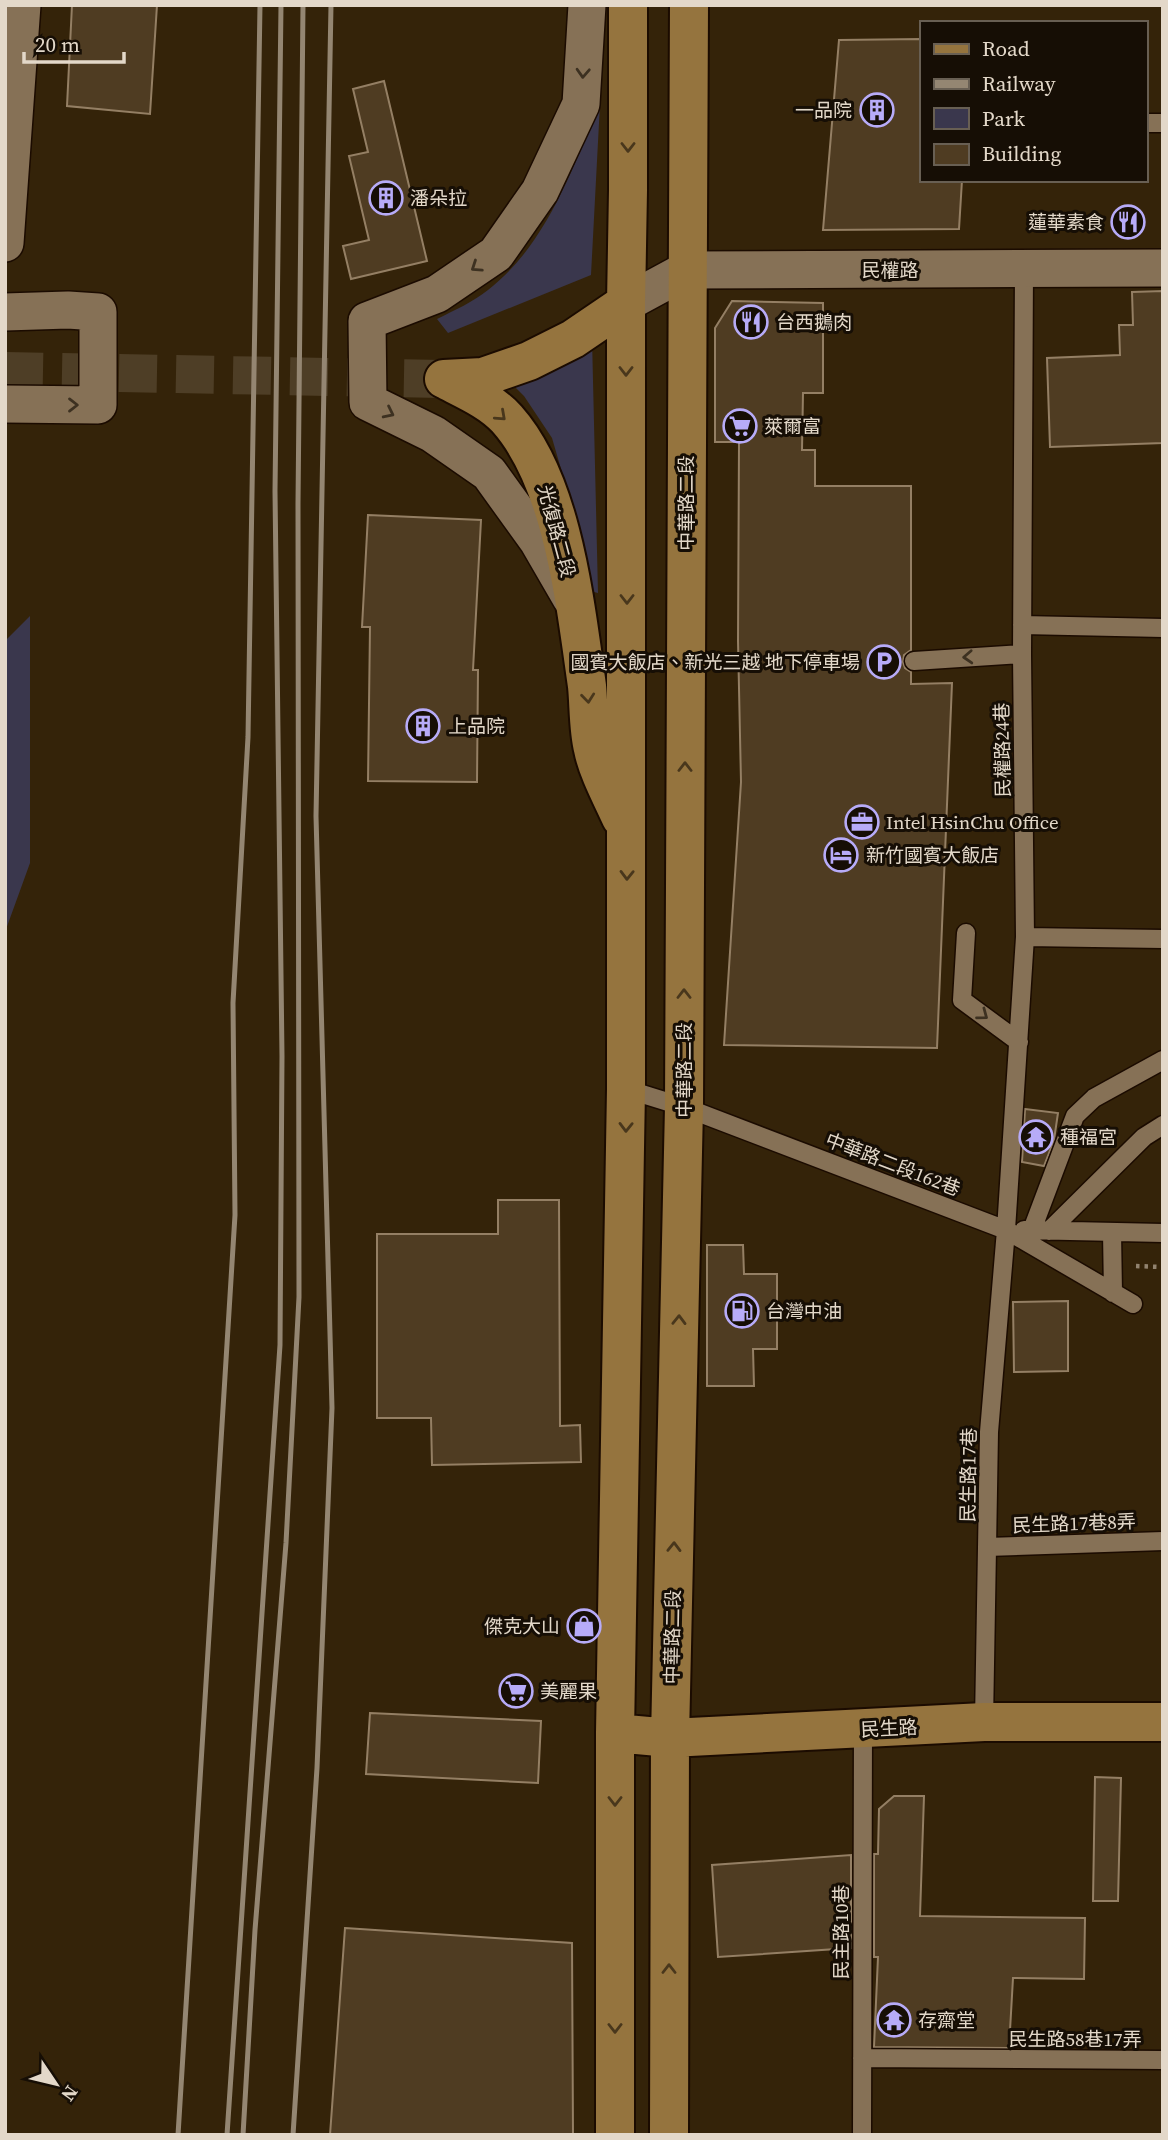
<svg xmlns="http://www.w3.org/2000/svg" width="1168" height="2140" font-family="'Source Serif 4','Noto Sans TC',serif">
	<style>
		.green { fill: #3a374d }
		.building { fill: #4f3c22; stroke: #947f64; stroke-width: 2 }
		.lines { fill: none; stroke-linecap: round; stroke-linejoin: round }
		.secondary-tunnel { stroke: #4e3e26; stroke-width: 38; stroke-dasharray: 38 19; stroke-linecap: butt }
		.lane-casing { stroke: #1b0b00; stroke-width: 21 }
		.street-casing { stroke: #1b0b00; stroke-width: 40 }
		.secondary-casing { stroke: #1b0b00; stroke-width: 42 }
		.path { stroke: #91836f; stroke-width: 4.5; stroke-dasharray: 3.5 5; stroke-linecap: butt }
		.lane { stroke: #867156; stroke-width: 18 }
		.street { stroke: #867156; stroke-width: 37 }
		.secondary { stroke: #95743e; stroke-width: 38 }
		.rail { stroke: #948672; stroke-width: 5 }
		.oneway { stroke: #3d3121 }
		.oneway2 { stroke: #49371c }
		.labels { text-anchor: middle; stroke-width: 6; stroke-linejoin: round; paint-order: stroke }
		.poi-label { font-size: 19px; fill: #e3d8c9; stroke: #160e05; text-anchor: start }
		.street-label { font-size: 19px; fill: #e3d8c9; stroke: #160e05 }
	</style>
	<rect width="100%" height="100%" fill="#342309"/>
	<path class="green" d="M600,104L591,275L448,333L437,319C455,310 473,302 488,290C546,245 572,170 600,104Z
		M592,338L598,593L590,591L577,524L552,438L524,396L510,382Z
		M30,616V863L5,932V641Z"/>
	<path class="building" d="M72,5H157L150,114L67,106Z
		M921,39V180H962L959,229L823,230L839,40Z
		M384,81L427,261L351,279L343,246L369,240L349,156L368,152L353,89Z
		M1163,291V443L1050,447L1047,358L1120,355L1119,325H1133L1132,292Z
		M732,301L823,303V393H803L802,450H815V486H911V650L904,655L903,662L905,668L911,672V684L952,683L937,1048L724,1045L741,782L738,641L739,442H715V328Z
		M368,515L481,520L473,670H478L477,782L368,781L370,627H362Z
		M1025,1109L1058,1113L1054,1140L1044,1166L1022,1162Z
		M498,1200H559L560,1426L580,1425L581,1462L432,1465L431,1418H377V1234H498Z
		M707,1245H743L744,1274H777V1349H753L754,1386H707Z
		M1068,1301V1371L1014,1372L1013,1302Z
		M370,1713L541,1721L538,1783L366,1774Z
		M1095,1777L1121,1778L1118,1901H1093Z
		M894,1796H924L920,1916L1085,1918L1084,1979L1013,1978L1009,2048L874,2047L878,1957H874V1854H878L879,1809Z
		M851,1855V1948L718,1957L712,1865Z
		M345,1928L572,1943L573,2135H330Z"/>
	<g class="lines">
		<path class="secondary-tunnel" d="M5,371L444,379"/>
		<defs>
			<path id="lane" d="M1145,123H1163
				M1022,625L1163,628
				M914,661L1022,654
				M966,933L962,1000L1019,1042
				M1025,937L1163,939
				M626,1089L684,1107L1006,1230L1133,1304
				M1024,1230L1163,1233
				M1032,1230L1075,1116L1094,1098L1163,1060
				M1049,1231L1144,1137L1163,1125
				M1112,1232L1113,1293
				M987,1547L1163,1541
				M984,1722L989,1432L1006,1230L1025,937L1022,654L1024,270
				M862,2058L1163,2060
				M862,2135L863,1729"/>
			<path id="street" d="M5,243L22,5
				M626,303L687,270L1163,268
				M5,312L68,310L98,312V405L5,404
				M571,598L538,541L489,473L433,434L368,402L367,321L437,294L496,254L540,191L581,104L587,5"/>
			<path id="secondary" d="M444,379C465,390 491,401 507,419C563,482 575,603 587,686C589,706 588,729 593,749C597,770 612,798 621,818
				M444,379L483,377L529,361L573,339L626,303
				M615,1733L670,1738L984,1722H1163
				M615,2135V1733L626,1089V303L628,190V5
				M669,2135L670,1738L684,1107L689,5"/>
		</defs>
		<use href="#lane" class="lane-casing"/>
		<use href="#street" class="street-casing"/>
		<use href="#secondary" class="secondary-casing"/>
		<path class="path" d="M1136,1266L1163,1267"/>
		<use href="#lane" class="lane"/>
		<use href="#street" class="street"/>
		<use href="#secondary" class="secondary"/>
		<path class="rail" d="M178,2135L235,1215L233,1003L248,737L260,5
			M227,2135L280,1345L282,1056L275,491L281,5
			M243,2135L255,1930L286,1543L299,1297L298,503L303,5
			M293,2135L317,1768L332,1408L316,816L331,5"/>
	</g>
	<defs><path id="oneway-chevron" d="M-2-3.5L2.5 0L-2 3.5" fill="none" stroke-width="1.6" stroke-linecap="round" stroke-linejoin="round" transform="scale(1.75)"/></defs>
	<g class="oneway">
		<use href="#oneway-chevron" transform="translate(583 73) rotate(93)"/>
		<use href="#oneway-chevron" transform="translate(476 267) rotate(146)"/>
		<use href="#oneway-chevron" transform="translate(73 405)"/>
		<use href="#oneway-chevron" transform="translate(389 413) rotate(26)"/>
		<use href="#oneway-chevron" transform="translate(968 657) rotate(177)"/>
		<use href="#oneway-chevron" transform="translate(983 1015) rotate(37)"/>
	</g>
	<g class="oneway2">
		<use href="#oneway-chevron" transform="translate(628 147) rotate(90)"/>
		<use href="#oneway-chevron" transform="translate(626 371) rotate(90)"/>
		<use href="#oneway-chevron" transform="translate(501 416) rotate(42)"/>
		<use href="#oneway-chevron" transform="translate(627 599) rotate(90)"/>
		<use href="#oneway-chevron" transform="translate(588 698) rotate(84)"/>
		<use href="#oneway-chevron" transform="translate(685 767) rotate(-90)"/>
		<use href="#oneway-chevron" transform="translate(627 875) rotate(91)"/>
		<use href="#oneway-chevron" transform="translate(684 994) rotate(-90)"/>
		<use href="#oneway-chevron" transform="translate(626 1127) rotate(91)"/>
		<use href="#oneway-chevron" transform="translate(679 1320) rotate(-89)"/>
		<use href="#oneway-chevron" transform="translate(674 1547) rotate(-89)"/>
		<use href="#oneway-chevron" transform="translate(615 1801) rotate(90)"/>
		<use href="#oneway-chevron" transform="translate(669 1969) rotate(-90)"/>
		<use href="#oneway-chevron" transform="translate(615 2028) rotate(90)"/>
	</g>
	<defs>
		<symbol id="building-ring" viewBox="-11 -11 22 22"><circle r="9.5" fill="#160e05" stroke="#b7abf8" stroke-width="1.5"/><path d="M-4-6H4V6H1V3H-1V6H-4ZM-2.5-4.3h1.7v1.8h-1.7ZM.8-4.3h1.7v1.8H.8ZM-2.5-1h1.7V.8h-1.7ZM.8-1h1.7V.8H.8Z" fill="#b7abf8"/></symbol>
		<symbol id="restaurant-ring" viewBox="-11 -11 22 22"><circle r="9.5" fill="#160e05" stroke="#b7abf8" stroke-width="1.5"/><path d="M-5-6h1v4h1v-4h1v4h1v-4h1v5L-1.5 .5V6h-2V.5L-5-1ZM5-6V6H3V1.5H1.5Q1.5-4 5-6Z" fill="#b7abf8"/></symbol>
		<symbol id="supermarket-ring" viewBox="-11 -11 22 22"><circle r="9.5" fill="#160e05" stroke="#b7abf8" stroke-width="1.5"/><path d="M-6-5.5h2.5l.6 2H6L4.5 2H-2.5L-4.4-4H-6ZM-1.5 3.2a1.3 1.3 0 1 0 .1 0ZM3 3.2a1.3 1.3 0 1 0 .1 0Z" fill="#b7abf8"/></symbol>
		<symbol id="parking-ring" viewBox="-11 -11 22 22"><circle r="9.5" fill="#160e05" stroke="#b7abf8" stroke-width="1.5"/><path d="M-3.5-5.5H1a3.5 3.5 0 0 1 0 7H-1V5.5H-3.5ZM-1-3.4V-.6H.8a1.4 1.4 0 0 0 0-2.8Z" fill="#b7abf8"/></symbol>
		<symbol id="office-ring" viewBox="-11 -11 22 22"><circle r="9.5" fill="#160e05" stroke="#b7abf8" stroke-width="1.5"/><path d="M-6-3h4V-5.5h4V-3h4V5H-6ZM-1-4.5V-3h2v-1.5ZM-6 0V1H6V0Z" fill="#b7abf8"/></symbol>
		<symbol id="hotel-ring" viewBox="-11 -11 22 22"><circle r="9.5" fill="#160e05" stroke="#b7abf8" stroke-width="1.5"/><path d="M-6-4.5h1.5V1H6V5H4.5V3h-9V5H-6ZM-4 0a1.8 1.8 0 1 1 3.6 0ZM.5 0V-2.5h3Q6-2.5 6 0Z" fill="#b7abf8"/></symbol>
		<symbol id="temple-ring" viewBox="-11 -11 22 22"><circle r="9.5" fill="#160e05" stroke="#b7abf8" stroke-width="1.5"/><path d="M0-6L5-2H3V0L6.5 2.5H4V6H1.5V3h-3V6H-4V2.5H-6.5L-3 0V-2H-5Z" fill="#b7abf8"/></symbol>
		<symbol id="fuel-ring" viewBox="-11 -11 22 22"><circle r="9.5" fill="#160e05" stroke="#b7abf8" stroke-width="1.5"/><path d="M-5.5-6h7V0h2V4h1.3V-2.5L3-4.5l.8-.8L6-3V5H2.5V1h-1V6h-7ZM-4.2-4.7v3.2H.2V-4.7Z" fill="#b7abf8"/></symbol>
		<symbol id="shop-ring" viewBox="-11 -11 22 22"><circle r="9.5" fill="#160e05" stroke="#b7abf8" stroke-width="1.5"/><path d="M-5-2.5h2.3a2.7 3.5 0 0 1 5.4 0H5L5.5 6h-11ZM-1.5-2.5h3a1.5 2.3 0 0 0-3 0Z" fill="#b7abf8"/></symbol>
	</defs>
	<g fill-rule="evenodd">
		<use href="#building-ring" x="858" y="91" width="38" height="38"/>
		<use href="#building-ring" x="367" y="179" width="38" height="38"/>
		<use href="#restaurant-ring" x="1109" y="203" width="38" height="38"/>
		<use href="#restaurant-ring" x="732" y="303" width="38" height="38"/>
		<use href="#supermarket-ring" x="721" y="407" width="38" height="38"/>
		<use href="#parking-ring" x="865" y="643" width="38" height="38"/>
		<use href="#building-ring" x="404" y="707" width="38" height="38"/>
		<use href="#office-ring" x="843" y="803" width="38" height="38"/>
		<use href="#hotel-ring" x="822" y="836" width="38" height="38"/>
		<use href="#temple-ring" x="1017" y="1118" width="38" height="38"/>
		<use href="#fuel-ring" x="723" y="1292" width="38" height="38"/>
		<use href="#shop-ring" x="565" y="1607" width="38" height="38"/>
		<use href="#supermarket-ring" x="497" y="1672" width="38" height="38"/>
		<use href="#temple-ring" x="875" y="2001" width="38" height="38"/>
	</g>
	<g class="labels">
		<g class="poi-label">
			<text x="852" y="117" text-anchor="end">一品院</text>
			<text x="410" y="205">潘朵拉</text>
			<text x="1104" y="229" text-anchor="end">蓮華素食</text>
			<text x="776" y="329">台西鵝肉</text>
			<text x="764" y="433">萊爾富</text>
			<text x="860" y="669" text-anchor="end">國賓大飯店、新光三越 地下停車場</text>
			<text x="448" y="733">上品院</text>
			<text x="886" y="829">Intel HsinChu Office</text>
			<text x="866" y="862">新竹國賓大飯店</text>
			<text x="1060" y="1144">種福宮</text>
			<text x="766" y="1318">台灣中油</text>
			<text x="560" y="1633" text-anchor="end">傑克大山</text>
			<text x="540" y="1698">美麗果</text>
			<text x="918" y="2027">存齋堂</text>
		</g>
		<g class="street-label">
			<text x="890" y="277">民權路</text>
			<text transform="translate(686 503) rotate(-90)" y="7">中華路二段</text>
			<text transform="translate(557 531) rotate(75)" y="7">光復路二段</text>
			<text transform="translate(1002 750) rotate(-91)" y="7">民權路24巷</text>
			<text transform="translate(684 1070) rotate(-90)" y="7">中華路二段</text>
			<text transform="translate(893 1164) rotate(21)" y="7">中華路二段162巷</text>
			<text transform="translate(968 1475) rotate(-89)" y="7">民生路17巷</text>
			<text transform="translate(1074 1523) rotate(-2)" y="7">民生路17巷8弄</text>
			<text transform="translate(672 1637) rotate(-89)" y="7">中華路二段</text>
			<text transform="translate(889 1728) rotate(-3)" y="7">民生路</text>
			<text transform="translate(841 1932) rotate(-90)" y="7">民主路10巷</text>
			<text x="1075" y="2046">民生路58巷17弄</text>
		</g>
	</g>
	<rect width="1168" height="2140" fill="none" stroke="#e3d8c9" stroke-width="14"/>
	<rect x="920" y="21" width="228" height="161" fill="#160e05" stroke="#685f53" stroke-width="2"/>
	<rect x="934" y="44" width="35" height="10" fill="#95743e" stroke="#685f53" stroke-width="2"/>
	<text x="982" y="56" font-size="21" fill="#e3d8c9">Road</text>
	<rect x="934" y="79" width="35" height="10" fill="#948672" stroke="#685f53" stroke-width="2"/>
	<text x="982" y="91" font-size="21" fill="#e3d8c9">Railway</text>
	<rect x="934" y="108" width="35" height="21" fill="#3a374d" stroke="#685f53" stroke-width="2"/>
	<text x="982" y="126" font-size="21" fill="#e3d8c9">Park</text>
	<rect x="934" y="144" width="35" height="21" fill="#4f3c22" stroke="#685f53" stroke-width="2"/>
	<text x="982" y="161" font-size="21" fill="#e3d8c9">Building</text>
	<g transform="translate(56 2084) rotate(125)" stroke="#160e05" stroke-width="5" paint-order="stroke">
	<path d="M0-5L12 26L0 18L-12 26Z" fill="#e3d8c9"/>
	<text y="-10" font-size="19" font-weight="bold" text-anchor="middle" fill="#e3d8c9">N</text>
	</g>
	<path d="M24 52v10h100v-10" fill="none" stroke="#e3d8c9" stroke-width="3.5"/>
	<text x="35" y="52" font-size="21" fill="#e3d8c9" stroke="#160e05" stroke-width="5" paint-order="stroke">20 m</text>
</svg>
